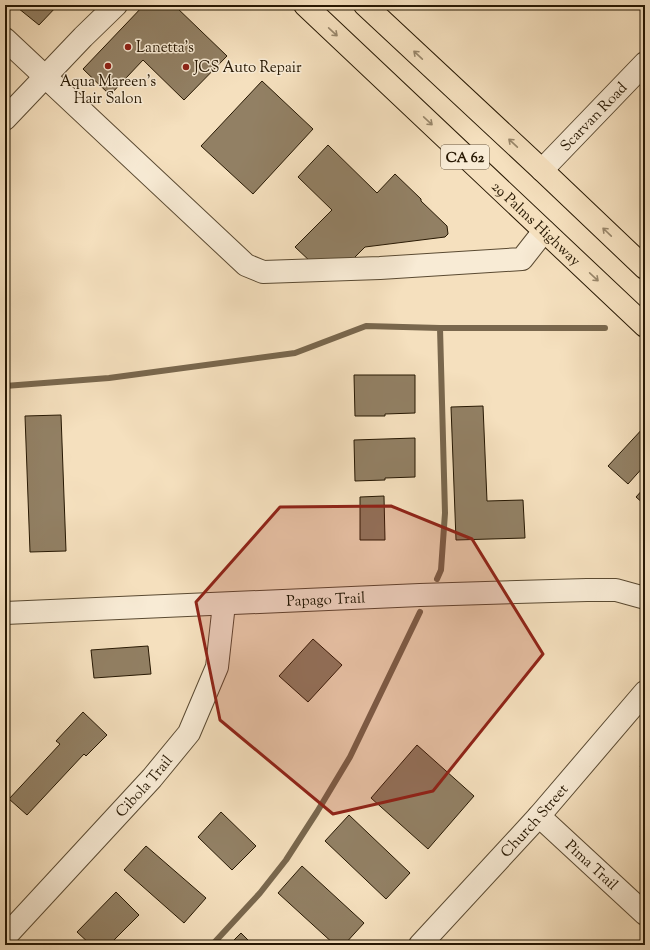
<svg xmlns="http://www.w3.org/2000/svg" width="650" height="950" font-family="'Sorts Mill Goudy',serif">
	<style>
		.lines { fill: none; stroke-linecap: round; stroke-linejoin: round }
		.stream { stroke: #79674d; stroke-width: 6 }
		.building { fill: #928064; stroke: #271803 }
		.minor-casing { stroke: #5a4a32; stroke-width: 24 }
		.major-casing { stroke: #271803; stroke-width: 24 }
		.minor { stroke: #f8ebd5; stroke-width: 22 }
		.major { stroke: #f5e0be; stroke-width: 22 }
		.oneway { stroke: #98866a }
		.marked { fill: #8f2418; fill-opacity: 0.2; stroke: #8f2418; stroke-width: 3; stroke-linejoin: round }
		.poi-dot { fill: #8f2418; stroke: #f8ebd5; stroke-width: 1.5 }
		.labels { text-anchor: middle; stroke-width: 3; stroke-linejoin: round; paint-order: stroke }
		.shield { fill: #f8ebd5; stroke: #665742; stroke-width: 1 }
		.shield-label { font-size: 14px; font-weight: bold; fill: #271803 }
		.poi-label { font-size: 15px; fill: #271803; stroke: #f8ebd5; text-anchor: start }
		.street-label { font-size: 15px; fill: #271803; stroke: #f8ebd5 }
	</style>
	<rect width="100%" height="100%" fill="#f5e0be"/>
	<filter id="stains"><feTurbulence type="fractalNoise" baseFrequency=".005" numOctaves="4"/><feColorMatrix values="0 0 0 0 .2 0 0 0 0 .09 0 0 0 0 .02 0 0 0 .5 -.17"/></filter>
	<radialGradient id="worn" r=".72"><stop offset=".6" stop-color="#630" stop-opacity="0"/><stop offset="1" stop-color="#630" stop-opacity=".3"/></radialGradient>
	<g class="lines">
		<path class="stream" d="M5,386L109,378L295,353L366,326L440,328H605
			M437,579L441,570L445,513L440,328
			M212,945L260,893L286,860L317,812L350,757L420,612"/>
	</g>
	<path class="building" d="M21,5H58L39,25L18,8Z
		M144,5H174L227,56L184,100L143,60L110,95L83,69Z
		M262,81L313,129L253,194L201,146Z
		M328,145L377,193L395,174L421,199V201L447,226L448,234L445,237L365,247L354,258L312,263L295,247L332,210L298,177Z
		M354,375H415V413L385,414V416H355Z
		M483,406L487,501L523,500L525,538L456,540L451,407Z
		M61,415L66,551L30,552L25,416Z
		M645,426V465L628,484L608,466Z
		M415,438V477L385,478V480L355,481L354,440Z
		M645,487V505L636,497Z
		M384,496L385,540H360V497Z
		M313,639L342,665L308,702L279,676Z
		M148,646L151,674L94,678L91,650Z
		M83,712L107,735L86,756L84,754L27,815L9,799L60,744L56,741Z
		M417,745L474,796L428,849L371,798Z
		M645,761V772L640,767Z
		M221,812L256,846L232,870L198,837Z
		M349,815L410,873L386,899L325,841Z
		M146,846L206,898L184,923L124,870Z
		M302,866L364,923L344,945H335L278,893Z
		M116,892L139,915L109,945H91L77,932Z
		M241,933L253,945H229Z"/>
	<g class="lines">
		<defs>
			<g id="minor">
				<path d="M5,39L246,265L263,272L380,268L522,259L544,231"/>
				<path d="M5,119L83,37L116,5"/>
				<path id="s1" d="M542,170L645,63"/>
				<path id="s2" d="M5,613L420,595L587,590H616L645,598"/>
				<path id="s3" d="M539,816L645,914"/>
				<path id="s4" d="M5,937L152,778L189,733L217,667L224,604"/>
				<path id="s5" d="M420,945L539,816L645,692"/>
			</g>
			<g id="major">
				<path id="s6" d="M305,5L645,326"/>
				<path d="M365,5L542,170L645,268"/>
			</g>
		</defs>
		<use href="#minor" class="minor-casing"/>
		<use href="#major" class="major-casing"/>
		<use href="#minor" class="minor"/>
		<use href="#major" class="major"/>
	</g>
	<defs><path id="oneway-shaft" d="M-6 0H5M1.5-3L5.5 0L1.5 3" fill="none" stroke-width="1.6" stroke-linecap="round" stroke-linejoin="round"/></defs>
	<g class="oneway">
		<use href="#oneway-shaft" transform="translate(333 32) rotate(43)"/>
		<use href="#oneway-shaft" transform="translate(418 55) rotate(-137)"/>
		<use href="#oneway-shaft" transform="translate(428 121) rotate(43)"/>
		<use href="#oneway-shaft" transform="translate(513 143) rotate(-137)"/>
		<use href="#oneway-shaft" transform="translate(607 232) rotate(-136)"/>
		<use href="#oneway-shaft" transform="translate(594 277) rotate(43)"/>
	</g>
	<path class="marked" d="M391,506L472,539L543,654L433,791L333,814L220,720L196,602L280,507Z"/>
	<g class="poi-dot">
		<circle cx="128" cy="47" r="4"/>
		<circle cx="108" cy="66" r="4"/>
		<circle cx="186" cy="67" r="4"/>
	</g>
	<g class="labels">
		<rect class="shield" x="441" y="145" width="48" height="24" rx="3"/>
		<g class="shield-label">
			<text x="465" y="162">CA 62</text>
		</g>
		<g class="poi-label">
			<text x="136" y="52">Lanetta's</text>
			<text x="194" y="72">JCS Auto Repair</text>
			<text x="108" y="86" text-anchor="middle">Aqua Mareen's<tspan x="108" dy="17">Hair Salon</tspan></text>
		</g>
		<g class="street-label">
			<text dy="5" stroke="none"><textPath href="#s1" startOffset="74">Scarvan Road</textPath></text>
			<text dy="5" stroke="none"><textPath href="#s6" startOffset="318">29 Palms Highway</textPath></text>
			<text dy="5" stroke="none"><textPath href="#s2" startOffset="321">Papago Trail</textPath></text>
			<text dy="5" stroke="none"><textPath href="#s4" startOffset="205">Cibola Trail</textPath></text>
			<text dy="5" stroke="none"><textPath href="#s5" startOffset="169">Church Street</textPath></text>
			<text dy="5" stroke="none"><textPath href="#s3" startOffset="72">Pima Trail</textPath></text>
		</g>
	</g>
	<rect width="650" height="950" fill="none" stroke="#f5e0be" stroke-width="20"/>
	<rect x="6" y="6" width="638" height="938" fill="none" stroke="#271803" stroke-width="2"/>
	<rect x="10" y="10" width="630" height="930" fill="none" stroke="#271803"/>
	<rect width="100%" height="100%" filter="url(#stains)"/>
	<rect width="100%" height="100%" fill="url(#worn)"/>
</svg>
